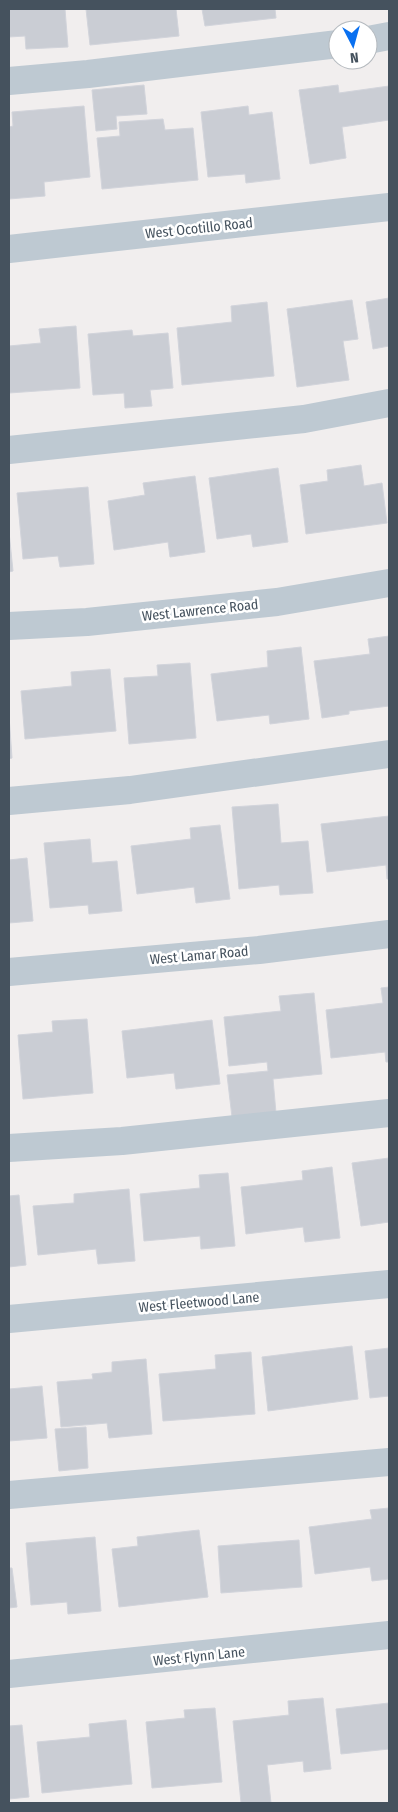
<svg xmlns="http://www.w3.org/2000/svg" width="398" height="1812" font-family="'Fira Sans Condensed',sans-serif">
	<style>
		.building { fill: #cacdd4; stroke: #d2d4db }
		.lines { fill: none; stroke-linecap: round; stroke-linejoin: round }
		.minor { stroke: #bec9d2; stroke-width: 28 }
		.labels { text-anchor: middle; stroke-width: 5; stroke-linejoin: round; paint-order: stroke }
		.street-label { font-size: 14px; fill: #45525e; stroke: #fff }
	</style>
	<rect width="100%" height="100%" fill="#f1eeee"/>
	<path class="building" d="M9,9H65L68,47L26,49L25,36L9,37Z
		M86,9H176L179,36L90,45Z
		M202,9H275L276,18L205,26Z
		M144,85L147,114L116,116L117,129L96,131L92,90Z
		M338,85L339,93L389,86V120L342,127L346,158L310,164L299,90Z
		M84,106L90,177L44,182L45,196L9,199V127L13,126L12,112Z
		M248,106L249,115L272,112L280,179L246,183L245,174L208,177L201,112Z
		M163,119L165,130L193,128L198,180L102,189L97,138L120,136L119,122Z
		M389,298V346L373,349L366,302Z
		M352,300L358,339L343,341L349,380L297,387L287,309Z
		M267,302L274,376L182,385L177,328L232,322L231,306Z
		M76,326L80,388L9,393V346L41,343L39,329Z
		M132,330L133,336L168,333L173,388L150,390L152,406L125,408L124,393L93,395L88,334Z
		M361,465L364,486L382,483L387,523L306,534L300,485L328,481L327,470Z
		M278,468L288,542L253,547L251,534L217,539L209,478Z
		M195,476L205,552L170,557L168,542L114,550L108,501L145,495L143,483Z
		M88,487L94,564L60,567L58,556L23,559L17,493Z
		M9,532L13,571L9,572Z
		M389,636V706L349,711V714L322,718L314,661L370,654L368,639Z
		M301,647L309,719L270,724L269,715L217,721L211,674L268,667L267,651Z
		M190,663L196,738L129,744L124,678L158,676L157,665Z
		M110,669L116,731L25,739L21,691L72,686L71,672Z
		M9,716L12,758L9,759Z
		M278,804L281,843L308,841L313,893L280,895L279,885L239,889L232,807Z
		M389,816V879H387L386,865L327,872L321,824Z
		M220,825L230,899L196,903L194,887L137,894L131,846L191,839L190,828Z
		M90,839L92,863L117,861L122,911L89,914L88,905L50,908L44,843Z
		M27,858L33,921L9,923V860Z
		M389,987V1062H386L385,1052L331,1058L326,1010L383,1003L381,988Z
		M314,993L322,1074L273,1079L276,1113L232,1117L227,1075L268,1071L267,1062L229,1066L224,1017L281,1011L279,996Z
		M87,1019L93,1093L23,1099L18,1035L53,1032L52,1021Z
		M212,1020L220,1084L176,1089L174,1073L127,1078L122,1031Z
		M389,1158V1222L361,1226L352,1163Z
		M332,1167L340,1238L305,1242L303,1227L246,1234L241,1187L303,1180L302,1171Z
		M228,1173L235,1246L201,1249L200,1236L144,1241L140,1194L200,1188L199,1175Z
		M129,1189L135,1261L98,1264L96,1249L38,1255L33,1206L74,1203V1194Z
		M19,1195L26,1265L9,1267V1196Z
		M352,1346L358,1399L268,1411L262,1357Z
		M389,1348V1396L370,1398L365,1351Z
		M251,1352L255,1414L163,1421L159,1374L216,1369L215,1355Z
		M146,1359L152,1434L109,1438L107,1423L61,1427L57,1382L93,1379L92,1374L112,1372V1362Z
		M42,1386L47,1438L9,1441V1389Z
		M86,1427L88,1468L59,1471L55,1429Z
		M389,1508V1579L372,1581L370,1567L315,1574L309,1527L372,1519L370,1510Z
		M199,1530L208,1597L119,1607L112,1549L138,1546L137,1537Z
		M95,1537L101,1611L68,1614L67,1602L31,1605L26,1543Z
		M299,1540L302,1587L221,1593L218,1546Z
		M9,1568H12L17,1607L9,1608Z
		M323,1698L331,1769L304,1772L303,1761L267,1765L271,1803H241L233,1721L289,1715L288,1701Z
		M389,1703V1749L341,1754L336,1709Z
		M215,1708L222,1782L152,1788L146,1722L185,1718L184,1710Z
		M126,1720L132,1784L42,1793L37,1742L90,1737L89,1724Z
		M22,1725L29,1797L9,1799V1726Z"/>
	<g class="lines">
		<path class="minor" d="M368,40L389,36
			M9,81L88,74L338,44
			M9,249L389,207
			M9,450L304,419L389,403
			M9,626L87,622L277,602L389,583
			M9,801L130,790L389,754
			M9,972L259,950L389,934
			M9,1148L122,1141L389,1113
			M9,1319L389,1284
			M9,1495L389,1462
			M9,1674L389,1635"/>
	</g>
	<g class="labels">
		<g class="street-label">
			<text transform="translate(199 228) rotate(-6)" y="5">West Ocotillo Road</text>
			<text transform="translate(200 610) rotate(-6)" y="5">West Lawrence Road</text>
			<text transform="translate(199 955) rotate(-5)" y="5">West Lamar Road</text>
			<text transform="translate(199 1302) rotate(-5)" y="5">West Fleetwood Lane</text>
			<text transform="translate(199 1656) rotate(-6)" y="5">West Flynn Lane</text>
		</g>
	</g>
	<rect width="398" height="1812" fill="none" stroke="#45525e" stroke-width="20"/>
	<g transform="translate(353 45) rotate(174)"><circle r="24" fill="#ffffff" stroke="#b5babf"/>
	<path d="M0-4L9 19L0 12L-9 19Z" fill="#0970f0"/>
	<text y="-8" font-size="14" font-weight="bold" text-anchor="middle" fill="#45525e">N</text>
	</g>
</svg>
